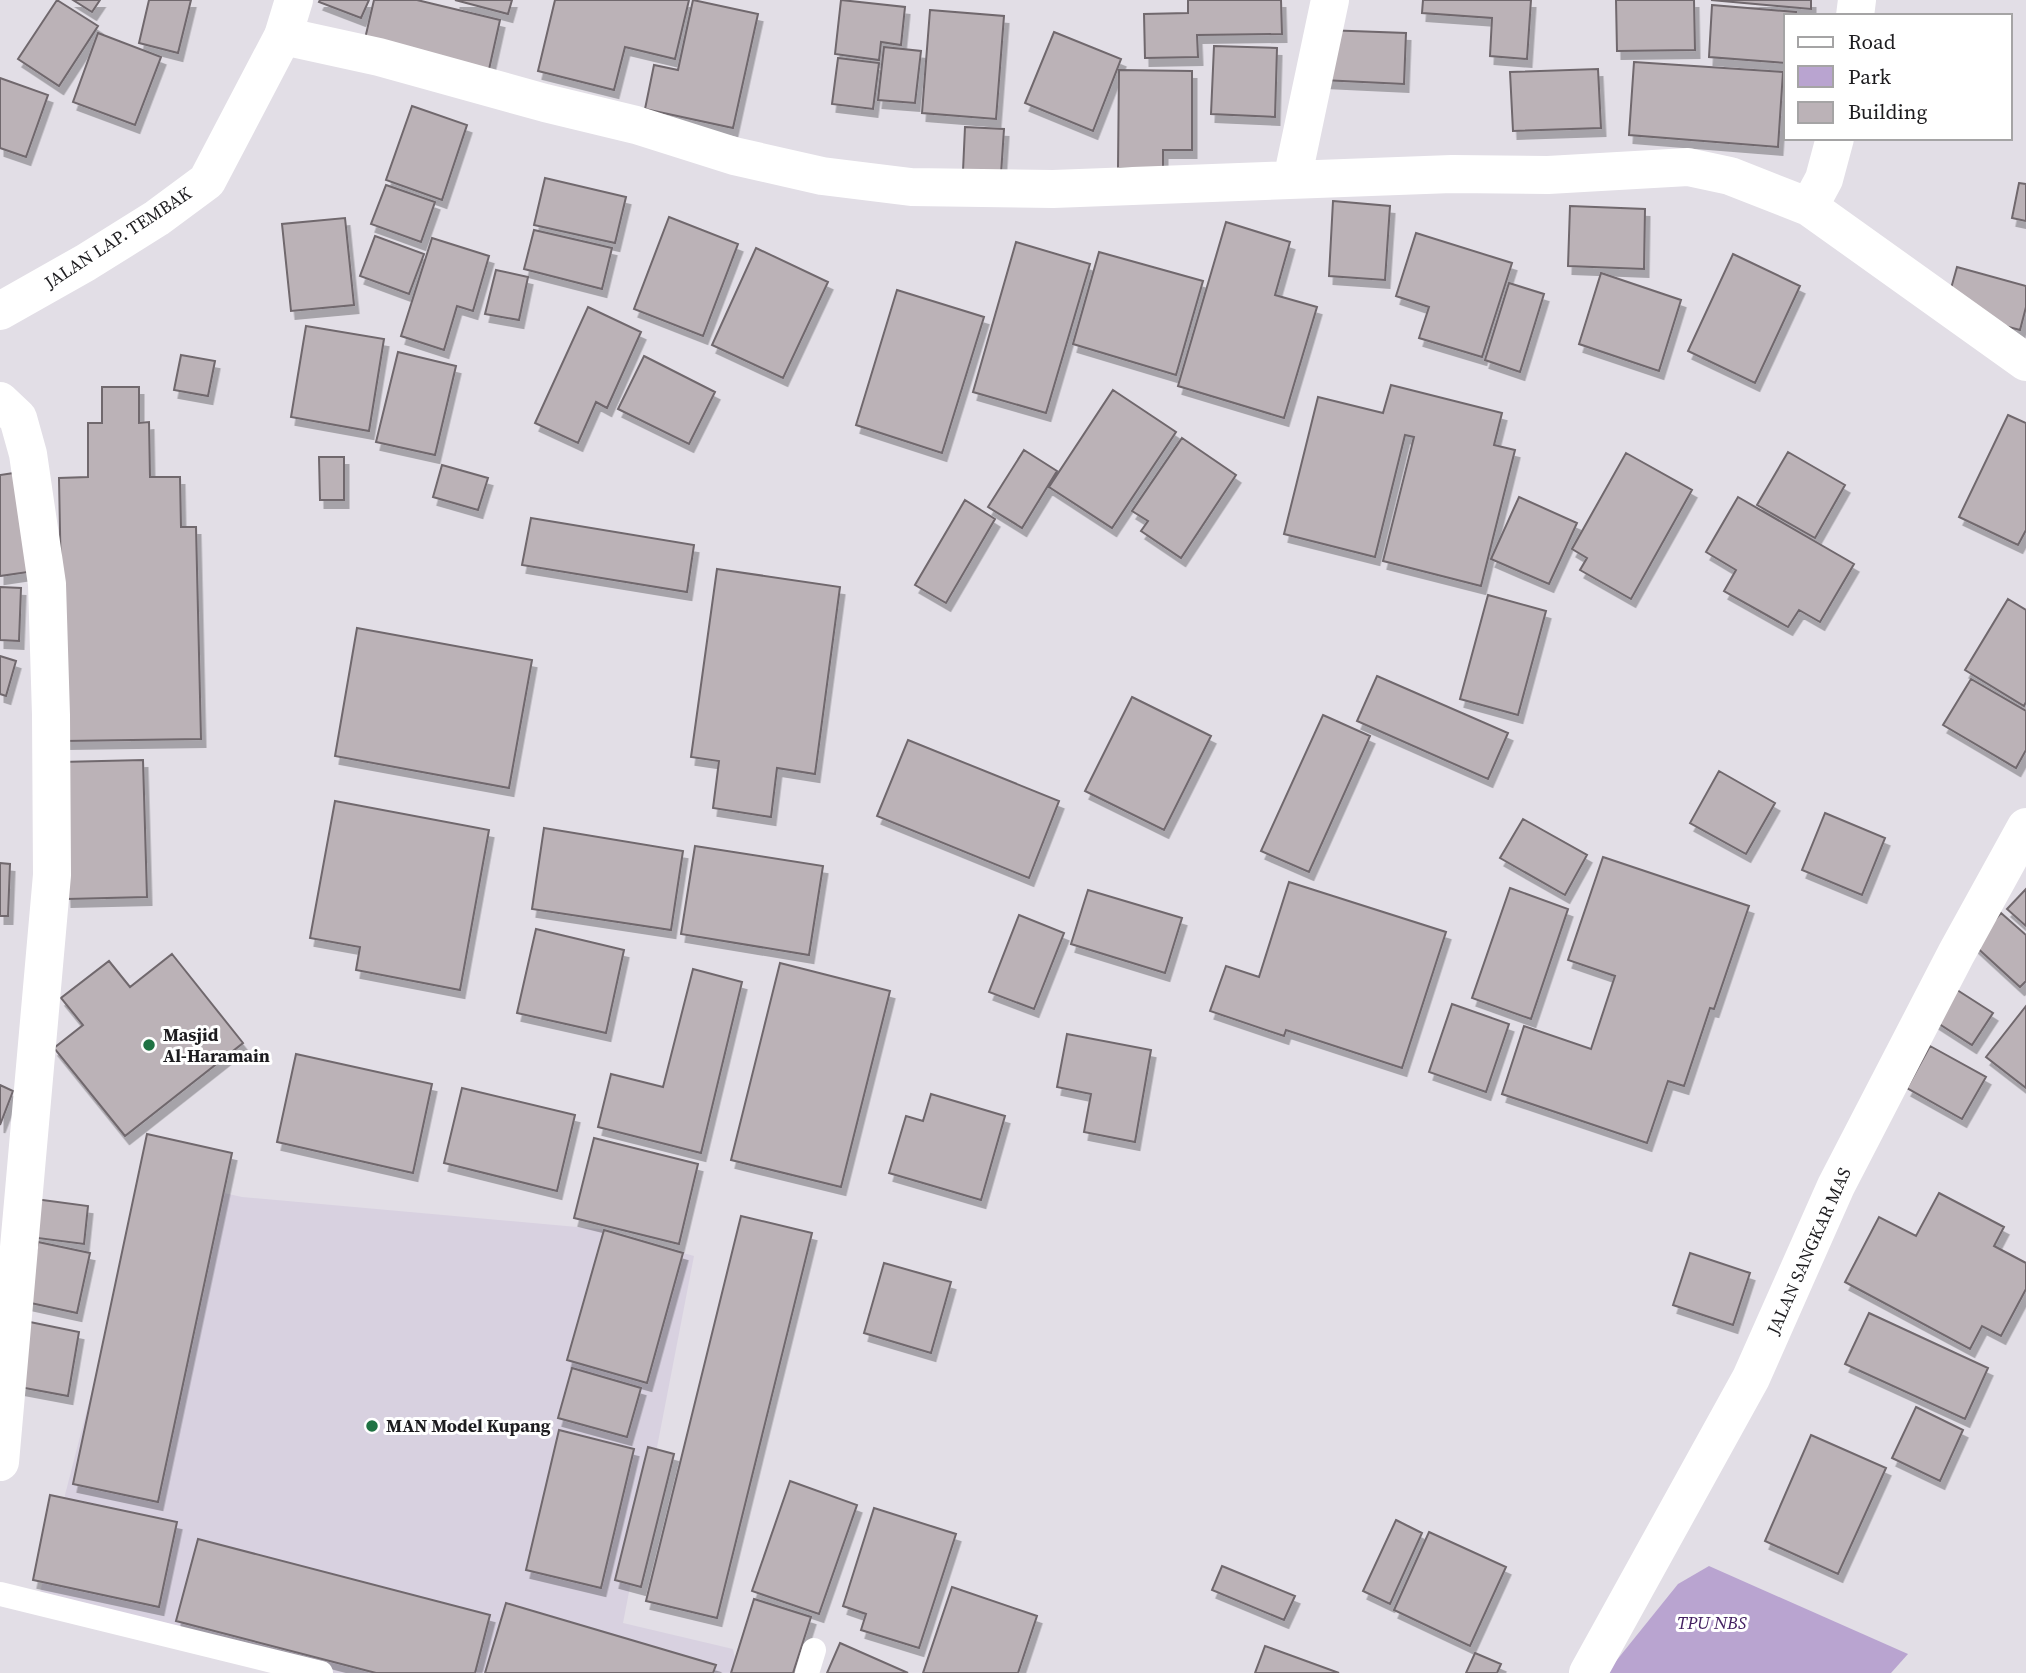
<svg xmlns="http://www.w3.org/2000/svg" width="2026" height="1673" font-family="'Source Serif 4',serif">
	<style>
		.built { fill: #d8d1e0 }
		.green { fill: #b9a4d0 }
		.building { fill: #bbb2b7; stroke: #70686d; stroke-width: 2; filter: url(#shadow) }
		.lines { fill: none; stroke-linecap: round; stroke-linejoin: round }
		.service { stroke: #fff; stroke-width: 24 }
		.minor { stroke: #fff; stroke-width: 38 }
		.tertiary { stroke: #fff; stroke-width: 38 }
		.poi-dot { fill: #1f7243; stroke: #fff; stroke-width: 2.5 }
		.labels { text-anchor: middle; stroke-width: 6; stroke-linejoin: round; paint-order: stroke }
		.street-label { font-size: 18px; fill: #1d1c1f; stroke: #fff }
		.poi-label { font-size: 18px; font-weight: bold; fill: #1d1c1f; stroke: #fff; text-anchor: start }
		.park-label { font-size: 18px; font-style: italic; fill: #431f61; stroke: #fff }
	</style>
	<defs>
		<filter id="shadow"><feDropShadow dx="4.5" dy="8" stdDeviation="0" flood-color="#0004"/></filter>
	</defs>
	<rect width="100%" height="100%" fill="#e2dee6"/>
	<path class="built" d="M147,1176L242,1197L599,1229L694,1256L623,1623L733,1649L738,1673H307L39,1596Z"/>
	<path class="green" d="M1709,1566L1908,1654L1891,1673H1608L1612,1666L1678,1584Z"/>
	<path class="building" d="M57,0L98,26L59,86L18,59Z
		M73,0H100L92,12Z
		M149,0H191L178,53L139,43Z
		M320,0H369L361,18L319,2Z
		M374,0H417L500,20L486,83L364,43Z
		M455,0H512L508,14Z
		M555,0H689L675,59L625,47L614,90L538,71Z
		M693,0L758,14L733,128L645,109L654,65L678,70Z
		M841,0L905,7L901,45L881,42L879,60L835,54Z
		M1188,0H1281L1282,34L1197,35L1198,57L1145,58L1144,14L1188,13Z
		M1423,0H1531L1527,59L1490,56L1492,18L1422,13Z
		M1616,0H1694L1695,50L1617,51Z
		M1711,0H1811V9Z
		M1712,5L1796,12V16H1786V63L1709,57Z
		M930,10L1004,16L996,119L922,113Z
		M1324,30L1406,33L1404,84L1322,80Z
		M1054,32L1121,59L1093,131L1025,103Z
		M98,33L161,57L135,125L73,102Z
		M1214,46L1277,48L1275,117L1211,114Z
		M884,47L921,51L915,103L878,100Z
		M838,58L879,63L873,109L832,104Z
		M1634,62L1783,72L1778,147L1629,135Z
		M1598,69L1601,128L1513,131L1510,72Z
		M1119,70L1192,71V150H1163V168H1118Z
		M0,78L48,95L26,157L0,148Z
		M412,106L467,125L442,200L386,180Z
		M965,127L1004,129L1001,174L963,171Z
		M545,178L626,197L615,243L534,225Z
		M2019,183L2026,184V221L2012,218Z
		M386,185L435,202L421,242L371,224Z
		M1333,201L1390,206L1385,280L1329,276Z
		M1570,206L1645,209L1644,269L1568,266Z
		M669,217L738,244L703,336L634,309Z
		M345,218L354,305L291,311L282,224Z
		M1226,222L1290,242L1275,295L1317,307L1284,418L1178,386Z
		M534,230L612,248L602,289L524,269Z
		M1416,233L1512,263L1482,357L1419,338L1429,307L1396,296Z
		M375,236L424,254L409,294L360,276Z
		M432,238L489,256L473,311L457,306L444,350L401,336Z
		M1016,242L1090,264L1046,413L973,392Z
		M756,248L828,282L783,378L712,345Z
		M1099,252L1203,281L1176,375L1073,344Z
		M1733,254L1800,286L1755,383L1688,351Z
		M1957,267L2026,286V307L2020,330L1963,315L1950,292Z
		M496,270L528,277L519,320L485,314Z
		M1601,273L1681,300L1659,371L1579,344Z
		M1509,283L1544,294L1520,372L1485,360Z
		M897,290L984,317L942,453L856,425Z
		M588,307L641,332L607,408L596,402L578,443L535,423Z
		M306,326L384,339L369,431L291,417Z
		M398,352L456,366L435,455L376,442Z
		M181,355L215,361L208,396L174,390Z
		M644,356L715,392L689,444L618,409Z
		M1391,385L1502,413L1494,445L1515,450L1481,586L1383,561L1414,437L1405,435L1375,557L1284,534L1318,397L1383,413Z
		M102,387H139V423L149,422L150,477H180L181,527H196L201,739L64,741L59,478L88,477V423H102Z
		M1113,390L1176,432L1112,528L1049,487Z
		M2008,415L2026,423V530L2018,545L1959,517Z
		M1182,438L1236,475L1181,558L1141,531L1148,521L1132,511Z
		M1024,450L1057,471L1022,528L988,507Z
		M1788,452L1845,485L1815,538L1757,505Z
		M1626,453L1692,490L1631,599L1580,570L1587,558L1572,549Z
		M319,457H344V500H320Z
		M442,465L488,478L478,510L433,497Z
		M14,473L28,572L0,576V475Z
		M1519,497L1577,523L1549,584L1491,559Z
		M1738,497L1854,564L1820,622L1799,610L1788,627L1724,591L1736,570L1706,552Z
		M965,500L995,519L946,603L915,585Z
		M531,518L694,545L687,592L522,565Z
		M717,569L840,587L815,774L777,768L771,817L713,808L719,761L691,757Z
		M0,587L21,588L19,641L0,640Z
		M1488,595L1546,611L1518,715L1460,699Z
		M2008,599L2026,610V702L2024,706L1965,670Z
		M357,628L532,660L509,788L335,756Z
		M0,656L16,661L6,696L0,694Z
		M1377,676L1508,733L1488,779L1357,721Z
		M1971,679L2026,711V750L2016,768L1943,725Z
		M1132,697L1211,736L1164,830L1085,791Z
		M1323,715L1370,736L1309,872L1261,851Z
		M908,740L1059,801L1029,878L877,816Z
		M143,760L147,897L67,899L61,762Z
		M1719,771L1775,803L1746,854L1690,823Z
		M335,801L489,830L460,990L356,970L360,947L310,938Z
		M1825,813L1885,838L1862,895L1802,870Z
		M1523,819L1587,855L1565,895L1500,858Z
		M544,828L683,851L671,930L532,909Z
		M695,846L823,866L809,955L681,934Z
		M1603,857L1749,906L1714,1009L1710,1008L1684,1086L1668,1081L1647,1143L1502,1094L1524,1026L1591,1049L1615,976L1568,960Z
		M0,863L10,864L8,916H0Z
		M1289,882L1446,932L1402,1068L1286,1030L1284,1036L1210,1011L1226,966L1259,977Z
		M1510,888L1568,909L1531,1019L1472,998Z
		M2026,889V926L2007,909Z
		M1088,890L1182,918L1165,973L1071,944Z
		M2001,913L2026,935V981L2020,987L1973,944Z
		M1019,915L1064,933L1034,1009L989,992Z
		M536,929L624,950L606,1033L517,1013Z
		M172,954L243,1043L125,1136L54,1048L83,1025L61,998L109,961L130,987Z
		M780,963L890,991L841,1187L731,1160Z
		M693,969L742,982L701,1153L598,1127L611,1074L663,1087Z
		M1954,988L1993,1013L1972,1045L1933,1020Z
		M1452,1004L1509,1024L1486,1092L1429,1072Z
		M2026,1006V1088L1986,1057Z
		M1067,1034L1151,1050L1135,1142L1084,1132L1091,1094L1057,1087Z
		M1930,1046L1986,1077L1962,1119L1907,1088Z
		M296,1054L432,1084L413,1173L277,1142Z
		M0,1085L13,1091L0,1125Z
		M462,1088L575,1115L557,1191L444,1163Z
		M931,1094L1005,1116L981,1200L889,1173L906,1116L923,1121Z
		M147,1134L232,1153L158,1502L73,1484Z
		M594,1138L698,1164L679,1244L574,1218Z
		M1939,1193L2004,1227L1994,1246L2026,1263V1289L2001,1336L1982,1326L1970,1349L1845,1282L1879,1217L1916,1236Z
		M35,1199L88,1206L84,1244L30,1237Z
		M741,1216L812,1233L717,1618L646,1601Z
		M604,1230L683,1253L647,1383L567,1360Z
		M38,1242L90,1253L77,1313L26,1302Z
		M1690,1253L1750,1273L1733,1325L1673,1305Z
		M884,1263L951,1282L931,1353L864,1333Z
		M1869,1313L1988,1368L1965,1419L1845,1364Z
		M25,1321L79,1332L68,1396L14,1386Z
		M572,1368L641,1388L627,1437L558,1418Z
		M1916,1407L1963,1430L1940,1481L1892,1458Z
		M559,1430L634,1449L601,1588L526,1570Z
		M1811,1435L1886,1468L1838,1574L1765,1541Z
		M648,1447L674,1454L641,1587L615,1580Z
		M790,1481L857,1505L819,1614L752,1591Z
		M50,1495L177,1522L159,1607L33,1580Z
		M874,1508L956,1534L919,1648L861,1630L866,1614L843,1606Z
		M1396,1520L1422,1533L1390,1604L1363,1591Z
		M1429,1532L1506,1567L1470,1646L1394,1610Z
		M198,1539L490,1615L475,1673H376L176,1621Z
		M1222,1566L1295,1596L1284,1620L1212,1590Z
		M952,1587L1037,1616L1018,1673H923Z
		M754,1599L811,1617L793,1673H731Z
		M506,1603L716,1665L713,1673H485Z
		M840,1643L908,1673H827Z
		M1265,1646L1339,1673H1255Z
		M1475,1653L1501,1664L1497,1673H1466Z"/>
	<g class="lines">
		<path class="service" d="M0,1594L321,1673
			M807,1673L814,1650"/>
		<path class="minor" d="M1855,16L1857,0
			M283,36L379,57L545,103L636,125L734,156L822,176L911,187L1053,189L1452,174L1548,175L1688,167L1730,176L1809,207L2026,362
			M1292,180L1330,0
			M1809,207L1824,179L1835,138
			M0,401L18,418L28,454L47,584L51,715L52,875L0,1462"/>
		<path class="tertiary" d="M0,311L85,263L157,218L207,181L283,36L294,0
			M1588,1673L1751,1378L1836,1186L1956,954L2026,827"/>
	</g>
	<g class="poi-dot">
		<circle cx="149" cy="1045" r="7"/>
		<circle cx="372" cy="1426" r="7"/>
	</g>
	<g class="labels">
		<g class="street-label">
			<text transform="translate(118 238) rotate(-33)" y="6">JALAN LAP. TEMBAK</text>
			<text transform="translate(1809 1251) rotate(-66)" y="6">JALAN SANGKAR MAS</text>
		</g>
		<g class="poi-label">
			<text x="163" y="1041">Masjid<tspan x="163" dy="21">Al-Haramain</tspan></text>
			<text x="386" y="1432">MAN Model Kupang</text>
		</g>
		<g class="park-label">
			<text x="1712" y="1629">TPU NBS</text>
		</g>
	</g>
	<rect x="1784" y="14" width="228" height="126" fill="#ffffff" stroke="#a5a4a5" stroke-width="2"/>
	<rect x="1798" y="37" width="35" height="10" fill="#ffffff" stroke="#a5a4a5" stroke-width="2"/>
	<text x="1848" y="49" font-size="21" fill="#1d1c1f">Road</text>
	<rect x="1798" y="66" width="35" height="21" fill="#b9a4d0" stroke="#a5a4a5" stroke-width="2"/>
	<text x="1848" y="84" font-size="21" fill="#1d1c1f">Park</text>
	<rect x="1798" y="102" width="35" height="21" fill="#bbb2b7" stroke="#a5a4a5" stroke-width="2"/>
	<text x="1848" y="119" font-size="21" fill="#1d1c1f">Building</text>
</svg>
